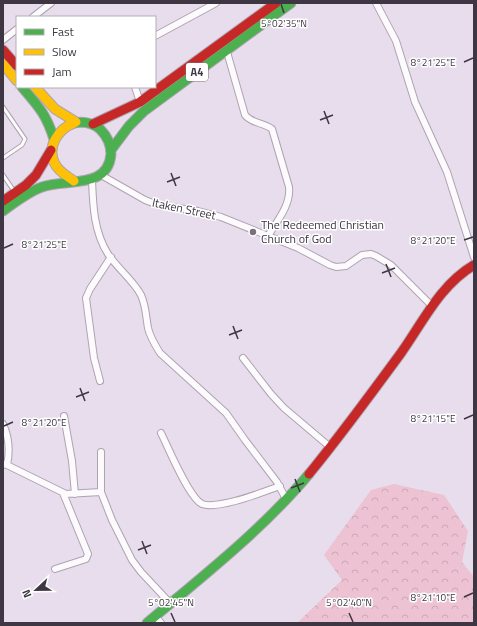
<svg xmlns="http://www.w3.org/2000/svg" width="477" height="626" font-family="'Titillium Web',sans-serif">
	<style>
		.forest { fill: url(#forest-crowns) }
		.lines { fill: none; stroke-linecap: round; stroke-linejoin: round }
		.lane-casing { stroke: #ada4b0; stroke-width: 5 }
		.street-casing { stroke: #ada4b0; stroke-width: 8 }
		.fast-casing { stroke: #ada4b0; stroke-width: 11 }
		.slow-casing { stroke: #ada4b0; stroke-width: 11 }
		.jam-casing { stroke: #ada4b0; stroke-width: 11 }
		.lane { stroke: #fcfafc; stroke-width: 3 }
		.street { stroke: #fcfafc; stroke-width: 6 }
		.fast { stroke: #4caf50; stroke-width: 9 }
		.slow { stroke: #ffc107; stroke-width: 9 }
		.jam { stroke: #c62828; stroke-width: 9 }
		.ticks { fill: none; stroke: #3e3642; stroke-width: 1.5 }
		.poi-dot { fill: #7a707e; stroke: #fff; stroke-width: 1.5 }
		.labels { text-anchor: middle; stroke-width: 3; stroke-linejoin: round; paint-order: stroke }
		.shield { fill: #fff; stroke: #78727b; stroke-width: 1 }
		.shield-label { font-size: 11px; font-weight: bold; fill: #3e3642 }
		.street-label { font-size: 12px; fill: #3e3642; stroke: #fff }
		.poi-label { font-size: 12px; fill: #3e3642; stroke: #fff; text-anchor: start }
		.ticks-label { font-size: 10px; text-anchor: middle; fill: #3e3642; stroke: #fff; stroke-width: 3; stroke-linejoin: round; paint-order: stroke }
	</style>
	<defs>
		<pattern id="forest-crowns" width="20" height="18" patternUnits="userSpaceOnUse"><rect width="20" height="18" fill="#edc2d2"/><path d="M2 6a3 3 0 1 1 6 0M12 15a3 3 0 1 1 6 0" fill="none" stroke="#cca7b6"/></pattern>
	</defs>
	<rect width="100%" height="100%" fill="#e8dded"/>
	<path class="forest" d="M394,484L444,495L468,531L462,562L474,577V623H297L342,580L324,555L371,490Z"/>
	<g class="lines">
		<defs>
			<path id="lane" d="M3,107L25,139L22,145L3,158
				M3,175L14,191"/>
			<path id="street" d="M376,3L396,41L415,102L447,172L474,257
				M33,17L51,3
				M155,36L216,3
				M3,40L17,29
				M227,52L245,115C252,124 263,122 272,129L289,187C291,205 277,221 268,236
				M135,87L140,102
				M101,175L145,200L158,205L198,211L221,217L298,248L330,265L336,267L346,266L362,255L371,254L376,256L391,265L432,306
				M92,180C93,206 94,232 108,254C118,269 133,280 141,295C146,306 146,317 148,328C150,337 155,345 160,353L226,413L245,440L277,482L286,499
				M243,358L271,394L284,408L330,447
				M100,381L94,358L86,298L90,289L111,257
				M64,416L72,461L75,494
				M3,424C9,437 10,451 7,465
				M161,433C168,447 189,498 202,504C218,510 263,492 280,486
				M101,452V492L112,520L132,560L141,572L170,603
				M3,464L7,465L66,494L101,492
				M55,569L83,560L86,559L88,554L63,493
				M155,616L161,623"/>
			<path id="fast" d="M22,87C39,107 46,114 54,139
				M111,150L129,126L144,111L291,3
				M3,211C15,202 28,192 42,187C66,178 108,190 111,154C111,145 107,136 100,129C93,123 83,121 74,123
				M147,623C202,577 263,529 309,474"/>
			<path id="slow" d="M3,64L17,81
				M35,87L55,109L76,122
				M74,123C58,129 46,147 55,164C59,172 67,176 74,181"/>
			<path id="jam" d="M3,50L17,66
				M93,124L140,102L276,3
				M3,201L26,185L36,175L51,150
				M309,474C341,435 371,394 401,353C423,322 440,285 474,265"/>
		</defs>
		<use href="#lane" class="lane-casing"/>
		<use href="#street" class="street-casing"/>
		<use href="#fast" class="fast-casing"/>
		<use href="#slow" class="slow-casing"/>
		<use href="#jam" class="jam-casing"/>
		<use href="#lane" class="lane"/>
		<use href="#street" class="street"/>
		<use href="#fast" class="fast"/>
		<use href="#slow" class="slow"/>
		<use href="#jam" class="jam"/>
	</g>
	<path class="ticks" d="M281,4L284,13M464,62L473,58M324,111L329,124M320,120L333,115M171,173L176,186M167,182L180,177M464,240L473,237M4,248L13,244M386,264L391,277M382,273L395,268M233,326L238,339M229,335L242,330M80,388L85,401M76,397L89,392M464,419L473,415M4,426L13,422M295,479L300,492M291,488L304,483M142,541L147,554M138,550L151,545M464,597L473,593M171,613L175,622M349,613L353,622"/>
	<circle class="poi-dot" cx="253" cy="232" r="4"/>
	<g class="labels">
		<rect class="shield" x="186" y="63" width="22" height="18" rx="3"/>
		<g class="shield-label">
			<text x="197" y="76">A4</text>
		</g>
		<g class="street-label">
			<text transform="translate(184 209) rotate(12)" y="4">Itaken Street</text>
		</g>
		<g class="poi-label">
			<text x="261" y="229">The Redeemed Christian<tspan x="261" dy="14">Church of God</tspan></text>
		</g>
	</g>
	<g class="ticks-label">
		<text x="284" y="27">5°02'35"N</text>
		<text x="433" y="66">8°21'25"E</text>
		<text x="433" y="244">8°21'20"E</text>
		<text x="44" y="248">8°21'25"E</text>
		<text x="433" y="422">8°21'15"E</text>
		<text x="44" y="426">8°21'20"E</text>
		<text x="433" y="601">8°21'10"E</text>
		<text x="171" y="606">5°02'45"N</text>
		<text x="349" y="606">5°02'40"N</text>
	</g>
	<rect width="477" height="626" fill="none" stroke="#3e3642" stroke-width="8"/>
	<rect x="16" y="16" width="140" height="72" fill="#ffffff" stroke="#b2afb3"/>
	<rect x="24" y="29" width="20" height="6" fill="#4caf50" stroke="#b2afb3"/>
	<text x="52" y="36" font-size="12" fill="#3e3642">Fast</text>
	<rect x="24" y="49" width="20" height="6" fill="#ffc107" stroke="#b2afb3"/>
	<text x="52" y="56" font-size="12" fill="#3e3642">Slow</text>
	<rect x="24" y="69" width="20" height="6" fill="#c62828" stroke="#b2afb3"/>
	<text x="52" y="76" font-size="12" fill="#3e3642">Jam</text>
	<g transform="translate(36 590) rotate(248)" stroke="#ffffff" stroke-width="3" paint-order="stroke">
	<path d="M0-3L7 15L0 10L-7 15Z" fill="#3e3642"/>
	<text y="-6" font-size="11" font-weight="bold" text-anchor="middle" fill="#3e3642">N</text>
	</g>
</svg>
